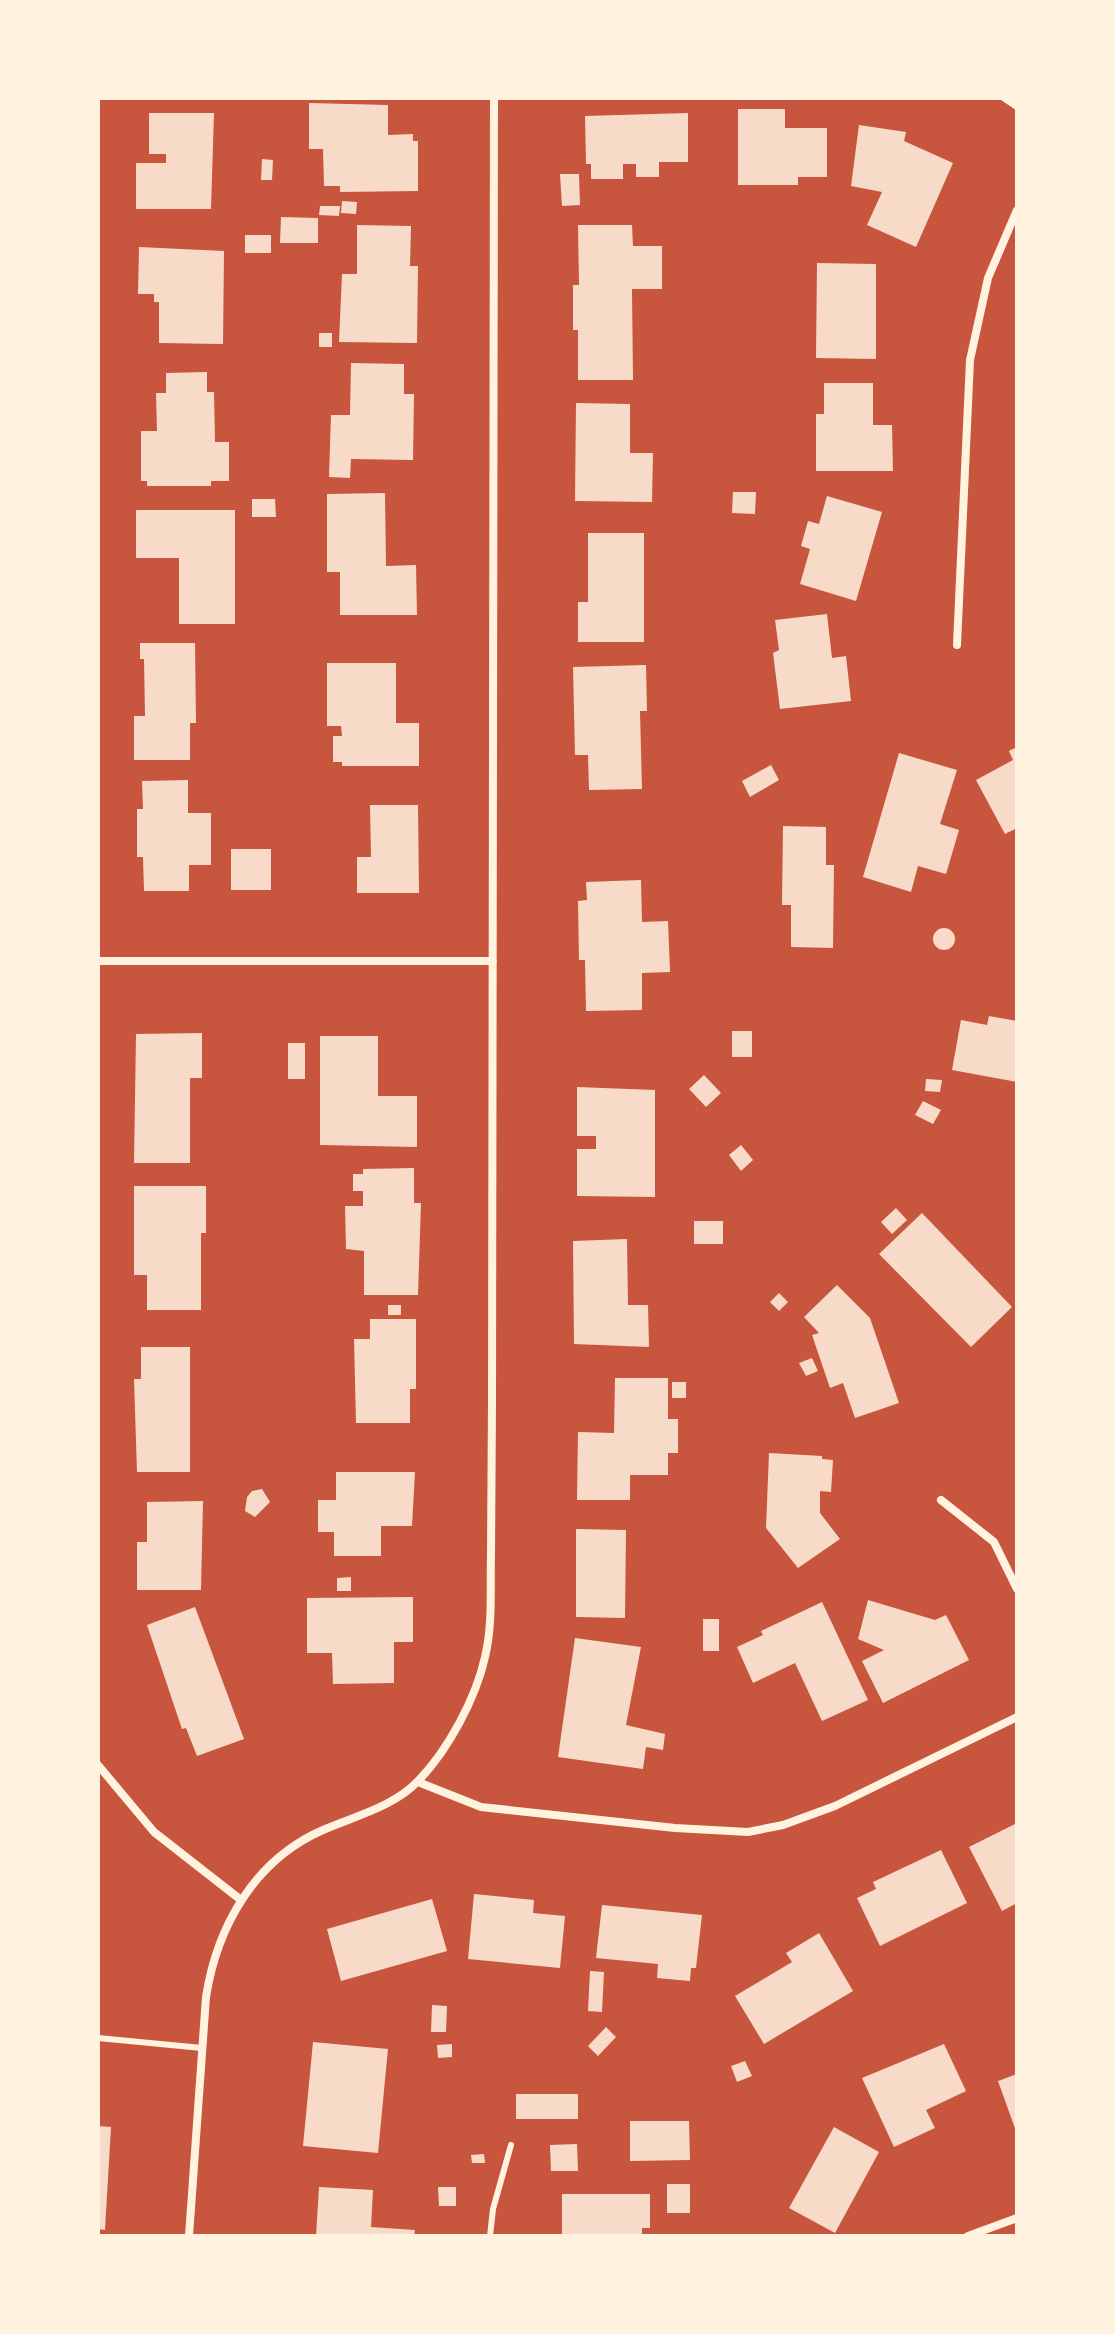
<svg xmlns="http://www.w3.org/2000/svg" width="1115" height="2334" font-family="Ubuntu,sans-serif">
	<style>
		.building { fill: #f7dbc8 }
		.lines { fill: none; stroke-linecap: round; stroke-linejoin: round }
		.service { stroke: #fff3e0; stroke-width: 6 }
		.minor { stroke: #fff3e0; stroke-width: 8 }
	</style>
	<rect width="100%" height="100%" fill="#c8553d"/>
	<path class="building" d="M309,103L388,105V135L413,134V141H418V191L340,192V186H324L323,149H309Z
		M738,109H785V128H827V177H798V185H738Z
		M149,113H214L211,209H136V163H166V154H149Z
		M688,113V162H659V177H636V164H623V179H591V164H586L585,116Z
		M859,125L906,132L904,141L953,163L916,247L867,225L882,192L851,186Z
		M262,159L273,160L272,180H261Z
		M560,174H579L580,205L562,206Z
		M342,201L357,202L356,214L341,213Z
		M320,206H340L339,216L319,215Z
		M281,217L318,218V243H280Z
		M357,225L411,226L410,266H418L417,343L339,342L342,274H357Z
		M578,225H632L633,246H662V289H632L633,380H578V330H573V285H579Z
		M245,235H271V253H245Z
		M139,247L224,251L223,344L159,343V302H154V294H138Z
		M817,263L876,264V359L816,358Z
		M319,333H332V347H319Z
		M351,363L404,364V394H414L413,460L351,459L350,478L329,477L331,415H350Z
		M207,372V392H214L215,442H229V481H211V486H147V481H141V431H157L156,393H166V373Z
		M824,383H873V425H892L893,471H816V414H824Z
		M576,403L630,404V453H653L652,502L575,501Z
		M733,492H756L755,514L732,513Z
		M385,493L386,566L416,565L417,615H340V572H327V494Z
		M827,496L882,512L856,601L800,584L810,549L801,546L808,521L819,524Z
		M252,499H275L276,517H252Z
		M136,510H235V624H179V558H136Z
		M588,533H644V642H578V602H588Z
		M827,614L832,658L846,656L851,701L780,709L773,653L779,650L775,620Z
		M140,643H195L196,723H190V760H134V716H145L144,659H140Z
		M327,663H396V723H419V766H342V762H333V736H342L341,726H327Z
		M646,665L647,711H640L642,789L589,790L588,755H575L573,667Z
		M1017,747V828L1005,834L976,780L1013,760L1009,751Z
		M899,753L957,770L940,824L959,830L946,874L918,866L911,892L863,877Z
		M771,765L779,780L750,797L742,781Z
		M188,780V813H211V865H189V891H144L143,857H137V809H143L142,781Z
		M370,805H418L419,893H357V857H371Z
		M783,826L826,827V865H834L833,948L791,947V905H782Z
		M231,849H271V890H231Z
		M641,880L642,922L668,921L670,972L642,973V1010L586,1011L585,960H579L578,901L587,900L586,882Z
		M933 939a11 11 0 1 1 22 0a11 11 0 1 1-22 0Z
		M989,1016L1017,1021V1082L952,1070L961,1020L987,1025Z
		M732,1031H752V1057H732Z
		M202,1033V1078H190V1163H134L136,1034Z
		M320,1036H378V1096H417V1147L320,1145Z
		M288,1043H305V1079H288Z
		M704,1075L721,1093L706,1107L689,1089Z
		M926,1079L942,1080L940,1092L925,1091Z
		M577,1087L655,1090V1197L577,1196V1149H596V1136H577Z
		M923,1101L941,1110L933,1124L915,1115Z
		M741,1145L753,1160L741,1171L729,1155Z
		M414,1168V1203H421L418,1295H364V1251L346,1249L345,1206H363V1191H353V1174H363V1169Z
		M134,1186H206V1233H201V1310H147V1275H134Z
		M896,1208L907,1220L892,1234L881,1222Z
		M922,1213L1012,1307L971,1347L879,1254Z
		M694,1221H723V1244H694Z
		M627,1239L628,1305H648L649,1347L574,1344L573,1241Z
		M837,1285L870,1318L899,1403L855,1418L843,1383L830,1388L812,1335L819,1333L804,1317Z
		M779,1293L788,1302L779,1311L770,1302Z
		M388,1305H401V1315H388Z
		M370,1319H416V1389H410V1423H356L354,1339H370Z
		M141,1347H190V1472H137L134,1379H141Z
		M812,1358L818,1371L806,1376L799,1363Z
		M615,1378H668V1419H678V1453H668V1475H630V1500H577L578,1432L614,1433Z
		M672,1382H686V1398H672Z
		M769,1453L822,1456V1459L833,1460L831,1492L820,1491V1513L840,1539L798,1568L766,1528Z
		M336,1472H415L412,1526H381V1556H334V1532H318V1500H336Z
		M262,1489L270,1502L255,1517L245,1511L247,1497L252,1491Z
		M203,1501L201,1590H137V1542H147V1502Z
		M576,1529L626,1530L625,1618L576,1617Z
		M351,1577V1591H337V1578Z
		M413,1597V1642H394V1683L333,1684L332,1653H307V1598Z
		M868,1600L935,1620L946,1615L969,1660L883,1703L862,1661L884,1650L858,1639Z
		M822,1602L868,1700L822,1721L795,1663L753,1683L737,1647L763,1635L761,1631Z
		M195,1607L244,1739L197,1756L186,1728L182,1729L147,1625Z
		M703,1619H719V1651H703Z
		M575,1638L641,1647L626,1725L665,1734L663,1750L646,1747L643,1769L558,1757Z
		M1017,1823V1903L1002,1911L969,1847Z
		M941,1850L967,1903L880,1946L857,1898L876,1889L873,1882Z
		M474,1894L534,1900L533,1913L565,1916L560,1968L468,1959Z
		M432,1899L447,1951L341,1981L327,1929Z
		M602,1905L702,1915L696,1968H691L690,1981L657,1978L658,1964L596,1958Z
		M819,1933L853,1991L764,2044L735,1996L792,1962L786,1953Z
		M590,1971L604,1972L602,2012L588,2011Z
		M432,2005L447,2006L446,2032H431Z
		M606,2027L616,2037L598,2056L588,2046Z
		M313,2042L388,2049L378,2153L303,2146Z
		M452,2044V2057L438,2058L437,2045Z
		M944,2044L966,2091L926,2110L935,2128L894,2147L862,2078Z
		M745,2061L752,2076L737,2082L731,2066Z
		M1017,2074V2134L998,2081Z
		M516,2094H578V2119H516Z
		M630,2121H689L690,2160L630,2161Z
		M98,2126L111,2127L105,2230L98,2229Z
		M834,2127L879,2152L835,2233L789,2208Z
		M577,2144L578,2171H551L550,2145Z
		M484,2154L485,2163H472L471,2155Z
		M667,2184H690V2213H667Z
		M319,2187L373,2190L371,2227L415,2230L414,2236H316Z
		M438,2187H456V2206H439Z
		M562,2194H650V2228H642V2236H562Z"/>
	<g class="lines">
		<path class="service" d="M98,2038L202,2048
			M490,2236L493,2209L511,2145"/>
		<path class="minor" d="M1005,98L1017,106
			M957,645L970,360L988,278L1017,210
			M98,961H493
			M941,1500L994,1542L1017,1589
			M98,1765L154,1832L241,1900
			M418,1782L481,1807L675,1828L748,1832L783,1825L835,1806L1017,1717
			M189,2236L206,1997C217,1927 254,1860 323,1830C355,1816 394,1807 419,1780C448,1750 476,1698 485,1657C493,1624 490,1588 491,1554C491,1503 492,1453 492,1402L494,98
			M968,2236L1017,2218"/>
	</g>
	<rect width="1115" height="2334" fill="none" stroke="#fff3e0" stroke-width="200"/>
</svg>
